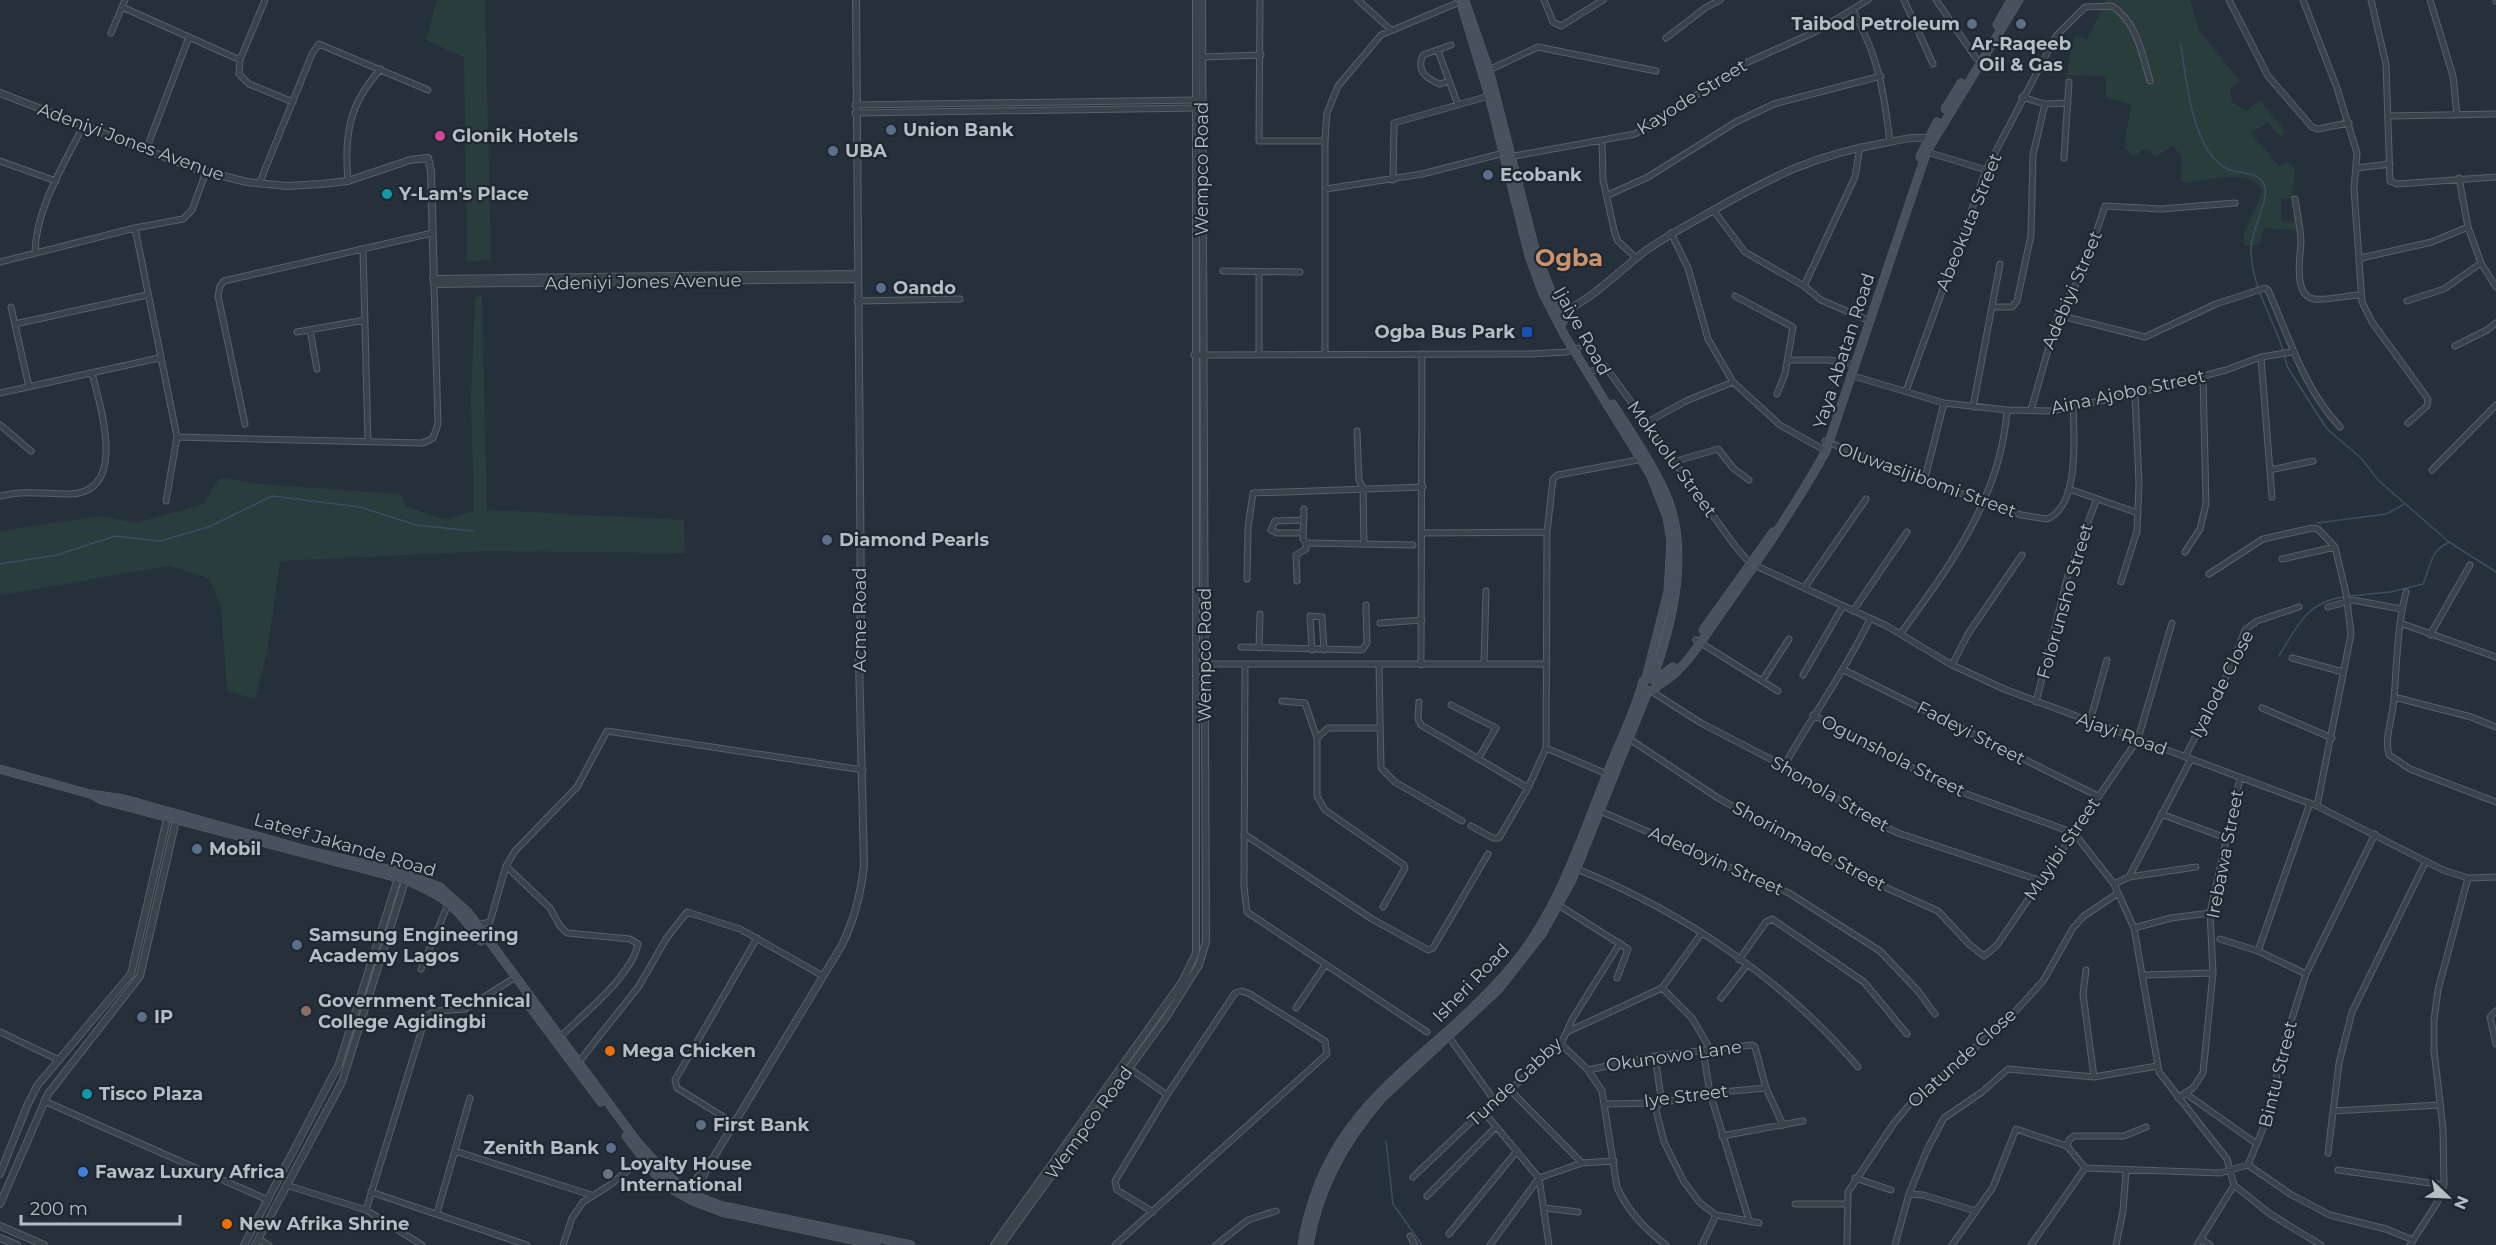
<svg xmlns="http://www.w3.org/2000/svg" width="2496" height="1245" font-family="Montserrat,sans-serif">
	<style>
		.green { fill: #293d3d }
		.lines { fill: none; stroke-linecap: round; stroke-linejoin: round }
		.stream { stroke: #3d4e62; stroke-width: 1.5 }
		.minor-casing { stroke: #586069; stroke-width: 7 }
		.tertiary-casing { stroke: #586069; stroke-width: 8 }
		.secondary-casing { stroke: #586069; stroke-width: 9 }
		.minor { stroke: #3a424b; stroke-width: 5 }
		.tertiary { stroke: #3a424b; stroke-width: 6 }
		.secondary { stroke: #48515e; stroke-width: 8 }
		.service-dot { fill: #5c6f8a; stroke: #1f2730; stroke-width: 2 }
		.hotel-dot { fill: #d1479c; stroke: #1f2730; stroke-width: 2 }
		.culture-dot { fill: #0f9aa8; stroke: #1f2730; stroke-width: 2 }
		.transit-dot { fill: #1a4fb4; stroke: #1f2730; stroke-width: 2 }
		.education-dot { fill: #8d6e63; stroke: #1f2730; stroke-width: 2 }
		.food-dot { fill: #e8710a; stroke: #1f2730; stroke-width: 2 }
		.shop-dot { fill: #3f7fe0; stroke: #1f2730; stroke-width: 2 }
		.worship-dot { fill: #6b7280; stroke: #1f2730; stroke-width: 2 }
		.labels { text-anchor: middle; stroke-width: 4.5; stroke-linejoin: round; paint-order: stroke }
		.poi-label { font-size: 18px; font-weight: bold; fill: #b5bdc7; stroke: #1f2730; text-anchor: start }
		.street-label { font-size: 18px; fill: #b5bdc7; stroke: #1f2730 }
		.district-label { font-size: 24px; font-weight: bold; fill: #cb926c; stroke: #1f2730 }
	</style>
	<rect width="100%" height="100%" fill="#26303b"/>
	<path class="green" d="M437,0H485L491,260L467,261L464,57L426,40Z
		M2106,0H2190L2199,30L2240,81L2230,89L2232,102L2246,111L2260,100L2285,131L2281,137L2268,122L2251,133L2279,166L2287,162L2295,169L2292,198L2281,199V221L2299,222V230L2264,228L2259,245H2244V234L2263,191C2247,164 2206,184 2181,182L2182,158L2173,145L2156,157L2146,148L2133,156L2124,147L2131,105L2106,97V76L2067,75L2072,43L2076,35L2087,40Z
		M482,296L487,510L684,520L685,553L488,551L280,561L267,653L255,699L227,691L221,606L209,578L169,566L0,595V531L102,516L136,523L204,504L219,478L271,485L400,494L407,507L445,520L474,511L471,398L475,297Z"/>
	<g class="lines">
		<path class="stream" d="M2181,44C2186,80 2192,150 2227,169C2240,175 2256,170 2264,184C2271,199 2250,231 2251,250C2251,285 2273,318 2283,350
			M2284,355L2288,368L2327,429L2361,458L2378,480L2449,542L2496,572
			M2317,523L2386,514L2403,505
			M0,564L57,555L115,536L161,541L211,526L272,496L360,507L416,525L473,531
			M2349,596L2390,592L2423,584C2430,569 2430,550 2448,543
			M2279,656C2296,628 2307,601 2344,597
			M1386,1141L1393,1204L1422,1245"/>
		<defs>
			<path id="minor" d="M265,0L240,60L239,74L249,84L293,102
				M1260,0L1259,141H1325
				M1358,0L1390,29
				M1544,0L1553,22L1561,26L1603,0
				M1904,0L1933,64
				M1936,0L1976,58
				M2229,0L2268,76L2312,127L2317,129L2349,123
				M2303,0L2337,88L2357,153L2354,189L2362,302L2372,322L2428,399L2427,406L2408,423
				M2371,0L2386,64L2390,181L2397,184L2496,177
				M2430,0L2453,76L2457,115
				M2496,0V1
				M122,7L240,60
				M1853,10C1879,60 1883,86 1890,142
				M111,33L125,0
				M1666,38L1705,8L1720,0
				M1438,51L1458,105
				M1203,57L1261,55
				M1489,70L1538,47L1656,71
				M1449,81L1440,84C1426,79 1416,70 1423,55L1451,45
				M2022,97L2045,104L2068,103
				M855,105L1198,100
				M855,113L1198,108
				M2389,116L2496,114
				M1602,140L1603,180L1615,234L1618,241L1636,258
				M146,150L189,37
				M1924,151L1986,170
				M1509,157L1635,134L1748,62L1815,32L1868,0
				M2064,158L2069,82
				M0,161L56,181
				M2356,168L2390,164
				M1393,180L1394,123L1489,96
				M348,181C344,135 349,103 381,69
				M259,184L312,54L319,44L428,90
				M1326,189L1422,174L1504,153
				M1608,195L1648,177L1736,122L1774,104L1881,76
				M2295,199C2297,212 2300,226 2301,240C2301,254 2292,295 2314,299C2324,301 2348,295 2360,295
				M1713,210L1745,252L1804,286L1855,177L1860,147
				M2468,227L2481,263L2496,287
				M135,228L177,437L166,501
				M1671,233L1688,268L1708,339L1733,382L1780,425L1826,451
				M363,249L368,442
				M35,252C36,208 64,165 83,126
				M2361,258L2432,242L2468,227L2459,178
				M0,262L135,228L183,219L192,210L206,172
				M1223,271L1300,272
				M1804,286L1821,300L1865,319
				M1735,296L1793,327L1785,374L1777,394
				M857,301L960,299
				M2407,301L2444,289L2481,263
				M11,307L29,387
				M1994,307H2012L2017,301L2031,235L2033,155L2045,104
				M2058,315L2145,337L2216,304L2265,288L2268,290C2290,339 2303,387 2340,427
				M15,324L147,295
				M310,330L317,369
				M297,332L365,320
				M2455,346L2487,330L2496,323
				M1194,355L1530,354L1567,352L1578,348
				M1259,355V272
				M1325,355V141L1327,113L1338,86L1381,35L1462,1
				M2261,357L2272,497
				M1788,360H1829L1851,364
				M1592,371L1605,366L1735,546L1750,563L1887,626L1952,665L2004,689L2317,806L2443,870L2468,878L2496,877
				M1850,375L1944,403L2007,410L2051,411L2135,394L2226,370L2261,357L2292,352
				M1906,391L1986,170L2056,36L2085,7L2112,6C2137,22 2142,54 2150,81
				M0,393L159,358
				M1973,407L2000,264
				M2031,410L2058,315L2082,274L2105,206L2161,209L2235,203
				M1646,423L1686,401L1733,382
				M245,424L218,296L220,286L224,281L432,233
				M0,425L31,451
				M1357,431L1359,480L1363,488L1364,544
				M177,437L423,443L433,438L438,424L434,284
				M1825,441L1983,502L2021,515L2047,519C2080,506 2074,435 2073,407
				M1673,462L1718,449L1733,468L1749,480
				M2270,470L2313,461
				M2432,470L2496,405
				M1925,478L1944,403
				M2069,489L2138,513
				M0,496C24,490 44,494 69,494C129,494 100,406 92,373
				M1304,509L1303,539L1306,543L1413,545
				M1303,533H1277L1271,530L1275,521L1304,520
				M1423,533L1547,532
				M2185,552L2200,529L2206,504L2203,376
				M2282,559L2335,547
				M2209,574L2263,539L2312,528L2318,529L2335,547L2346,593L2351,634L2317,806
				M1247,579L1248,528L1253,493L1423,487
				M1297,581L1296,555L1306,549V543
				M2121,582L2137,531L2139,484L2135,394
				M1805,587L1866,499
				M2406,592C2397,627 2397,663 2394,699C2393,717 2384,738 2389,755L2410,769L2496,802
				M2328,607L2353,600L2401,609
				M1853,611L1907,532
				M1380,623L1422,620
				M2400,623L2496,657
				M1901,633C1950,566 2001,497 2007,410
				M2430,635L2470,565
				M1696,640L1778,691
				M1241,647L1362,650L1367,643L1366,605
				M1259,648L1260,614
				M1312,650L1310,616L1322,617L1324,650
				M2292,658L2343,672
				M1484,663L1486,591
				M1197,664H1547
				M1379,664L1381,768L1395,782L1462,821
				M1245,665L1244,886L1247,912L1427,1032
				M1421,665L1422,354
				M1952,665L1968,634L2022,555
				M1844,670L2098,796
				M1803,675L1843,606
				M1762,681L1789,639
				M1651,691L1701,723L1784,766L1873,821L1898,833L2039,880
				M2394,697L2471,717L2496,727
				M1282,701L1305,703L1317,738
				M1419,702L1418,719L1421,725L1528,788
				M2036,702L2068,575L2096,501
				M1451,705L1496,728L1478,759
				M2262,708L2332,738
				M1813,715L1950,788L2074,833L2114,884L2134,928L2159,1072L2227,1159L2234,1185
				M2090,721L2107,660
				M1378,728H1328L1317,738V796L1325,810L1404,865L1405,868L1383,907
				M1628,738L1718,798L1851,872L1938,911L1969,944L1984,956L1997,945L2138,739L2172,623
				M1546,748L1607,774
				M2185,757L2233,663L2245,630L2257,621L2299,607
				M1784,766C1812,716 1846,670 1870,619
				M1600,811L1789,893L1880,951L1918,991L1935,1014
				M2161,814L2226,838
				M1471,826L1493,838H1499L1528,788L1546,748L1547,532L1553,479L1558,475L1643,459
				M1244,834L1372,919L1428,950L1433,948L1488,854
				M506,866L550,908L560,926L567,933L630,939L638,944C632,976 582,1015 559,1038
				M1577,869C1684,912 1784,980 1858,1067
				M2129,877L2191,759
				M2114,884L2129,877L2196,867
				M1560,906L1628,949L1617,978
				M477,925L490,922L506,866L515,851L577,787L607,731L863,770
				M2134,928L2171,918L2210,913
				M2220,939L2258,951L2306,974
				M2258,951L2310,803
				M1739,960L1766,922L1772,919L1864,982L1907,1034
				M421,969L449,902
				M2086,970L2083,994L2094,1077
				M2143,975L2213,973
				M1662,988L1692,1018L1710,1049
				M1721,998L1747,965
				M1296,1008L1325,965
				M2496,1011L2490,1017L2496,1044
				M0,1032L59,1060
				M1567,1032L1662,988L1701,934
				M1449,1037L1494,1100
				M1561,1044L1588,1070L1602,1091L1617,1187C1627,1210 1646,1230 1666,1245
				M1703,1050L1710,1093L1749,1220
				M1655,1056L1661,1097L1656,1110L1664,1142L1684,1182L1700,1203L1716,1215L1759,1223
				M578,1063L639,986L666,939L687,912L740,929L823,976
				M1129,1068L1167,1095
				M1588,1070L1655,1056L1752,1045L1755,1047L1766,1088L1783,1125
				M1510,1090L1582,1163
				M2185,1093L2257,1144
				M2178,1098L2193,1088L2203,1073L2213,973L2210,913L2240,778
				M44,1101L268,1200
				M1606,1104L1660,1103L1710,1093L1766,1088
				M1483,1111L1539,1178L1549,1245
				M2333,1111L2440,1105
				M735,1124L677,1088L675,1080L757,938
				M1722,1136L1803,1121
				M2067,1146L2069,1140L2074,1136H2124L2146,1127
				M455,1151L591,1195
				M2328,1153L2339,1063L2352,1012L2425,863
				M2248,1165L2290,1194L2330,1215L2386,1229L2413,1240
				M2085,1168L2220,1173L2248,1165L2269,1114L2282,1050L2306,974L2375,834
				M2338,1170L2444,1185
				M1413,1177L1494,1100L1510,1090L1561,1044L1573,1018L1620,943
				M1855,1178L1891,1190
				M286,1185L366,1210L422,1245
				M2234,1185L2270,1214L2321,1245
				M371,1192L527,1245
				M1427,1196L1496,1127
				M1795,1204H1846
				M1545,1208L1578,1212
				M366,1210L426,1016L436,1011L465,1009L511,980
				M1976,1211L1923,1195L1909,1194L1927,1150L1944,1118L1982,1092L2008,1069L2094,1077L2157,1066
				M437,1213L470,1098
				M1449,1234L1516,1152
				M1410,1236L1415,1245
				M258,1239L269,1245
				M2201,1239L2210,1245
				M563,1245L572,1218L583,1202L610,1185L644,1157
				M1115,1245L1327,1054L1325,1041L1250,994L1242,991L1235,993L1167,1095L1115,1181L1117,1190L1153,1212
				M1216,1245L1248,1220L1276,1211
				M1490,1245L1539,1178L1582,1163L1614,1161
				M1702,1245L1716,1215
				M1847,1245L1848,1192L1894,1123L1911,1103L2011,1016L2043,981L2073,928L2084,916L2118,893
				M1895,1245L1909,1194
				M1952,1245L1993,1187L2016,1129L2067,1146L2085,1168
				M2031,1245L2085,1168
				M2116,1245L2123,1211L2126,1171
				M2197,1245L2234,1185
				M2410,1245L2437,1203L2444,1185L2443,1129L2434,1050V1020L2438,990L2468,878"/>
			<path id="tertiary" d="M0,93L198,170L247,182L287,186L321,184L348,181L410,160L428,158L431,171L434,284L857,279
				M433,279L857,274
				M1556,315C1592,301 1618,271 1648,249C1671,233 1695,221 1719,207C1776,175 1813,156 1879,144C1896,141 1915,135 1933,139
				M0,1174L27,1106L37,1086L131,974L168,815
				M685,1190L703,1172
				M695,1197L706,1170L842,945C855,918 861,894 864,865L859,660L861,608L856,0
				M0,1204L48,1094L140,976L177,816
				M0,1226L44,1245
				M0,1238L17,1245
				M244,1245L339,1064L399,875
				M255,1245L342,1082L406,878
				M994,1245L1182,982L1196,953V0
				M1001,1245L1165,1019L1199,965L1206,942L1202,0"/>
			<path id="secondary" d="M1460,0L1489,96L1529,256L1543,294L1565,336L1651,476L1667,517L1671,541L1668,592L1646,678
				M1465,1L1489,70L1536,253L1563,322
				M1997,25L2011,0
				M1945,109L1961,83
				M1920,157L1937,122
				M1613,404C1631,433 1651,461 1665,492C1691,550 1673,621 1653,678
				M1703,630L1773,532
				M1655,680L1673,667
				M1657,686C1685,672 1705,635 1723,610C1760,558 1795,507 1826,451L1927,151L2019,0
				M0,769L90,794L124,799L314,852L400,872L440,887L468,912L635,1139C663,1171 680,1193 723,1206L911,1245
				M91,794L101,800L406,880C448,898 454,905 481,941
				M524,999L601,1102
				M626,1136L655,1174L673,1190L693,1201L722,1212L876,1245
				M1302,1245C1326,1098 1429,1066 1513,965C1559,909 1580,841 1607,774C1618,744 1635,713 1643,681L1650,677L1657,683L1656,688L1651,691L1645,690L1643,685
				M1309,1245C1318,1189 1344,1142 1381,1099L1498,990L1542,934L1572,880L1648,691"/>
		</defs>
		<use href="#minor" class="minor-casing"/>
		<use href="#tertiary" class="tertiary-casing"/>
		<use href="#secondary" class="secondary-casing"/>
		<use href="#minor" class="minor"/>
		<use href="#tertiary" class="tertiary"/>
		<use href="#secondary" class="secondary"/>
	</g>
	<g class="service-dot">
		<circle cx="1972" cy="24" r="6"/>
		<circle cx="2021" cy="24" r="6"/>
		<circle cx="891" cy="130" r="6"/>
		<circle cx="833" cy="151" r="6"/>
		<circle cx="1488" cy="175" r="6"/>
		<circle cx="881" cy="288" r="6"/>
		<circle cx="827" cy="540" r="6"/>
		<circle cx="197" cy="849" r="6"/>
		<circle cx="297" cy="945" r="6"/>
		<circle cx="142" cy="1017" r="6"/>
		<circle cx="701" cy="1125" r="6"/>
		<circle cx="611" cy="1148" r="6"/>
	</g>
	<circle class="hotel-dot" cx="440" cy="136" r="6"/>
	<g class="culture-dot">
		<circle cx="387" cy="194" r="6"/>
		<circle cx="87" cy="1094" r="6"/>
	</g>
	<rect class="transit-dot" x="1521" y="326" width="12" height="12" rx="3"/>
	<circle class="education-dot" cx="306" cy="1011" r="6"/>
	<g class="food-dot">
		<circle cx="610" cy="1051" r="6"/>
		<circle cx="227" cy="1224" r="6"/>
	</g>
	<circle class="shop-dot" cx="83" cy="1172" r="6"/>
	<circle class="worship-dot" cx="608" cy="1174" r="6"/>
	<g class="labels">
		<g class="poi-label">
			<text x="1960" y="30" text-anchor="end">Taibod Petroleum</text>
			<text x="2021" y="50" text-anchor="middle">Ar-Raqeeb<tspan x="2021" dy="21">Oil &amp; Gas</tspan></text>
			<text x="903" y="136">Union Bank</text>
			<text x="452" y="142">Glonik Hotels</text>
			<text x="845" y="157">UBA</text>
			<text x="1500" y="181">Ecobank</text>
			<text x="399" y="200">Y-Lam's Place</text>
			<text x="893" y="294">Oando</text>
			<text x="1515" y="338" text-anchor="end">Ogba Bus Park</text>
			<text x="839" y="546">Diamond Pearls</text>
			<text x="209" y="855">Mobil</text>
			<text x="309" y="941">Samsung Engineering<tspan x="309" dy="21">Academy Lagos</tspan></text>
			<text x="318" y="1007">Government Technical<tspan x="318" dy="21">College Agidingbi</tspan></text>
			<text x="154" y="1023">IP</text>
			<text x="622" y="1057">Mega Chicken</text>
			<text x="99" y="1100">Tisco Plaza</text>
			<text x="713" y="1131">First Bank</text>
			<text x="599" y="1154" text-anchor="end">Zenith Bank</text>
			<text x="620" y="1170">Loyalty House<tspan x="620" dy="21">International</tspan></text>
			<text x="95" y="1178">Fawaz Luxury Africa</text>
			<text x="239" y="1230">New Afrika Shrine</text>
		</g>
		<g class="street-label">
			<text transform="translate(1692 97) rotate(-32)" y="6">Kayode Street</text>
			<text transform="translate(131 142) rotate(20)" y="6">Adeniyi Jones Avenue</text>
			<text transform="translate(1202 169) rotate(-90)" y="6">Wempco Road</text>
			<text transform="translate(1969 222) rotate(-68)" y="6">Abeokuta Street</text>
			<text transform="translate(643 282) rotate(-1)" y="6">Adeniyi Jones Avenue</text>
			<text transform="translate(2072 290) rotate(-67)" y="6">Adebiyi Street</text>
			<text transform="translate(1582 331) rotate(61)" y="6">Ijaiye Road</text>
			<text transform="translate(1844 351) rotate(-72)" y="6">Yaya Abatan Road</text>
			<text transform="translate(2128 392) rotate(-12)" y="6">Aina Ajobo Street</text>
			<text transform="translate(1672 459) rotate(54)" y="6">Mokuolu Street</text>
			<text transform="translate(1927 480) rotate(20)" y="6">Oluwasijibomi Street</text>
			<text transform="translate(2065 601) rotate(-74)" y="6">Folorunsho Street</text>
			<text transform="translate(860 620) rotate(-90)" y="6">Acme Road</text>
			<text transform="translate(1205 655) rotate(-90)" y="6">Wempco Road</text>
			<text transform="translate(2222 684) rotate(-63)" y="6">Iyalode Close</text>
			<text transform="translate(1971 733) rotate(27)" y="6">Fadeyi Street</text>
			<text transform="translate(2122 734) rotate(20)" y="6">Ajayi Road</text>
			<text transform="translate(1893 756) rotate(27)" y="6">Ogunshola Street</text>
			<text transform="translate(1830 794) rotate(30)" y="6">Shonola Street</text>
			<text transform="translate(345 845) rotate(16)" y="6">Lateef Jakande Road</text>
			<text transform="translate(1809 846) rotate(28)" y="6">Shorinmade Street</text>
			<text transform="translate(2062 849) rotate(-56)" y="6">Muyibi Street</text>
			<text transform="translate(2225 854) rotate(-79)" y="6">Irebawa Street</text>
			<text transform="translate(1716 861) rotate(24)" y="6">Adedoyin Street</text>
			<text transform="translate(1471 983) rotate(-46)" y="6">Isheri Road</text>
			<text transform="translate(1674 1056) rotate(-8)" y="6">Okunowo Lane</text>
			<text transform="translate(1962 1058) rotate(-42)" y="6">Olatunde Close</text>
			<text transform="translate(2278 1074) rotate(-76)" y="6">Bintu Street</text>
			<text transform="translate(1515 1082) rotate(-43)" y="6">Tunde Gabby</text>
			<text transform="translate(1686 1096) rotate(-7)" y="6">Iye Street</text>
			<text transform="translate(1089 1123) rotate(-54)" y="6">Wempco Road</text>
		</g>
		<g class="district-label">
			<text x="1569" y="266">Ogba</text>
		</g>
	</g>
	<g transform="translate(2448 1197) rotate(113)" stroke="#1f2730" stroke-width="4.5" paint-order="stroke">
	<path d="M0-4.5L10 22L0 15L-10 22Z" fill="#b5bdc7"/>
	<text y="-9" font-size="16" font-weight="bold" text-anchor="middle" fill="#b5bdc7">N</text>
	</g>
	<path d="M21 1215v9h159v-9" fill="none" stroke="#b5bdc7" stroke-width="3"/>
	<text x="30" y="1215" font-size="18" fill="#b5bdc7" stroke="#1f2730" stroke-width="4.5" paint-order="stroke">200 m</text>
</svg>
